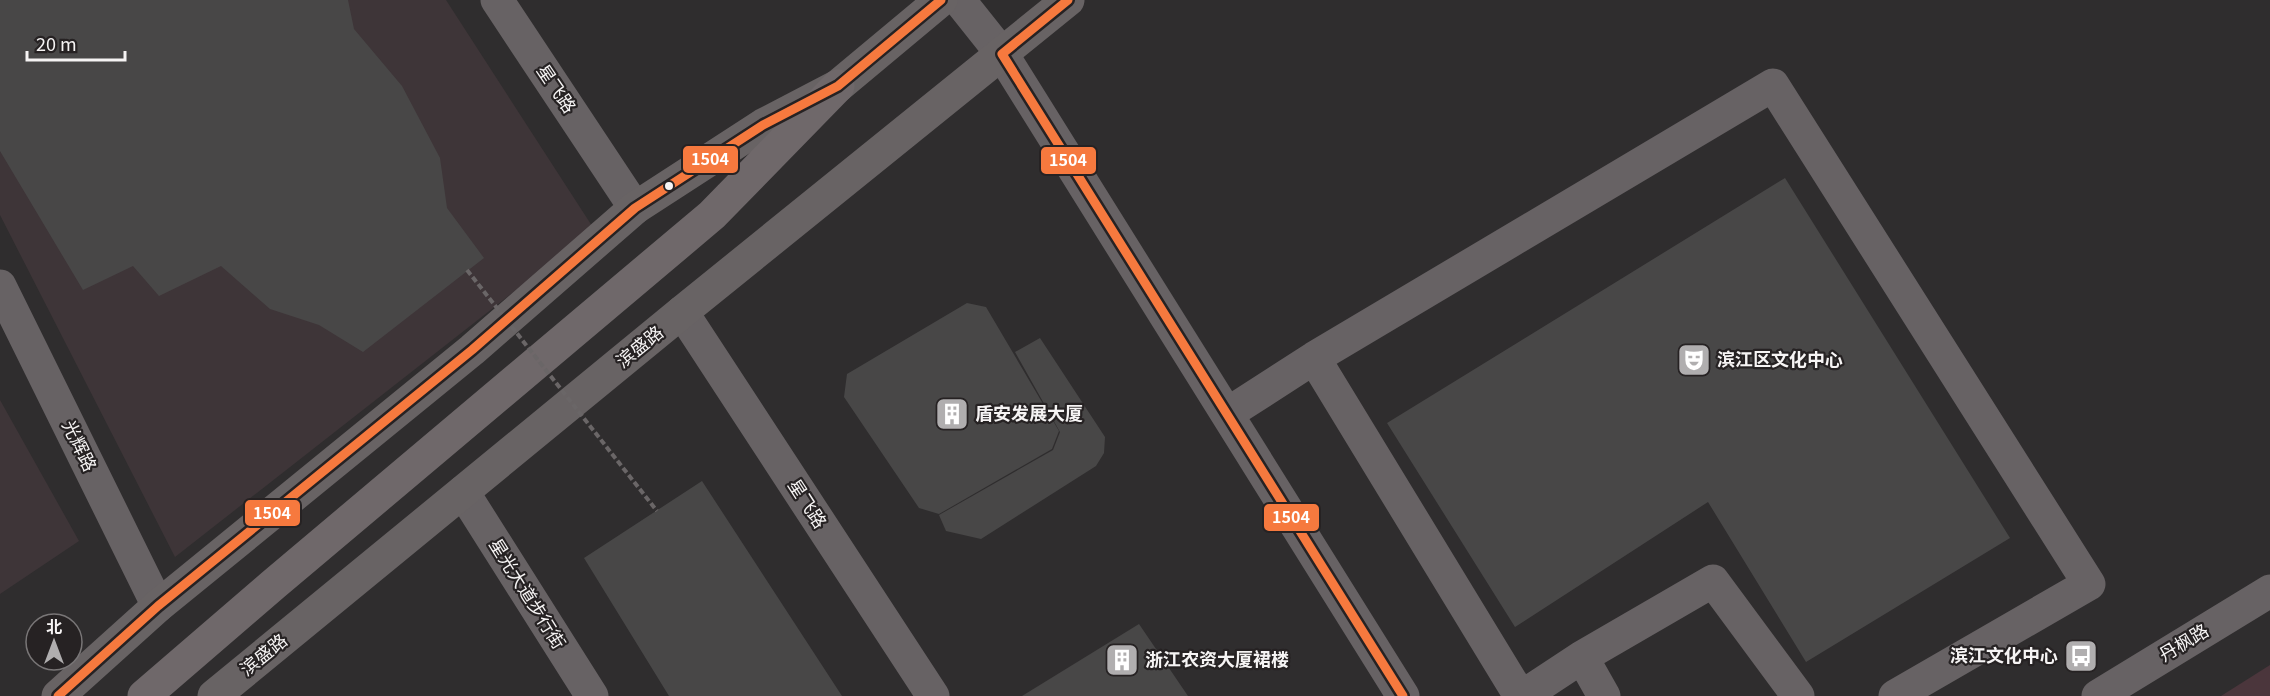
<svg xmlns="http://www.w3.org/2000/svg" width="2270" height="696" font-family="Georgia,'Noto Sans SC',serif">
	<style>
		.built { fill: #3e3538 }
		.green { fill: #4b363c }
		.building { fill: #484747 }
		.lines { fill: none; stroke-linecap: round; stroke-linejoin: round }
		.minor { stroke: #676264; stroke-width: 33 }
		.major { stroke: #686364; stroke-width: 33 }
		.highway { stroke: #6f686a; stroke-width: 33 }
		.path-bridge { stroke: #6a6667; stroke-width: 4; stroke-dasharray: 6 3; stroke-linecap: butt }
		.bus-1-casing { stroke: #262223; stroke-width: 14 }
		.bus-1 { stroke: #f6793e; stroke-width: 9 }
		.bus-dot { fill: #f6f4f4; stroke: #262223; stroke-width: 2 }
		.labels { text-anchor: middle; stroke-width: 4.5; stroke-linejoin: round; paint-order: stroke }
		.street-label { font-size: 18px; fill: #f6f4f4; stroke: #262223 }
		.poi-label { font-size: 18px; font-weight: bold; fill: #f6f4f4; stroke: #262223; text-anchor: start }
		.line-badge { stroke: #262223; stroke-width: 2 }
		.badge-label { font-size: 16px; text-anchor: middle; font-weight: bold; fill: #fff }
	</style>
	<rect width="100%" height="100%" fill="#2f2d2e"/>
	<path class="built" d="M0,0H446L594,229L175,557L0,215Z
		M0,400L79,541L0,594Z"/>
	<path class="green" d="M2270,665V696H2221Z"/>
	<path class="building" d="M0,0H348L354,29L402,86L440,158L447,208L484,258L363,352L319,325L270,309L221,266L159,296L133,266L83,290L0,151Z
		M1785,178L2010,538L1806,662L1708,502L1515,627L1387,423Z
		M967,303L986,307L1059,431L1052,449L939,514L919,508L844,397L847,374Z
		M1040,338L1105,437L1104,453L1096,466L981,539L946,531L939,515L1053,450L1060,432L1015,352Z
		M702,481L842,696H669L584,558Z
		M1139,624L1188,696H1022Z"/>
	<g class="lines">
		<path class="minor" d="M497,0L635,208
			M959,0L1002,54L1403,696
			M0,286L158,606
			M682,312L933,696
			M1314,358L1520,696
			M1227,414L1314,358L1773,85L2089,584L1895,696
			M463,492L592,696
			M1582,657L1713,581L1798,696
			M1523,696L1582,657L1604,696
			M2098,696L2270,591"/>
		<path class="major" d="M58,696L158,606L472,350L635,208L763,125L838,86L941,0
			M214,696L682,312L1068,0"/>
		<path class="highway" d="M144,696L274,584L712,215L838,86"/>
		<path class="path-bridge" d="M467,270L657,511"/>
		<defs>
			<path id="bus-1" d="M1068,0L1002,54L1403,696
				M58,696L158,606L472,350L635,208L763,125L838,86L941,0"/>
		</defs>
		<use href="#bus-1" class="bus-1-casing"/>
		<use href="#bus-1" class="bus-1"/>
	</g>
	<defs>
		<symbol id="theatre-square" viewBox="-11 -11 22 22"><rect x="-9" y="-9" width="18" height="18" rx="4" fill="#b0aeaf" stroke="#262223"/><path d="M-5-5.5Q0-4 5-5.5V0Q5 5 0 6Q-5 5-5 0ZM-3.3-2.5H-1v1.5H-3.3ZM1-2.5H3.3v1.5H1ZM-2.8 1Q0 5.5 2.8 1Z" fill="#fff"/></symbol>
		<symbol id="building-square" viewBox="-11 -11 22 22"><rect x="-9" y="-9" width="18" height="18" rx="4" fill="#b0aeaf" stroke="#262223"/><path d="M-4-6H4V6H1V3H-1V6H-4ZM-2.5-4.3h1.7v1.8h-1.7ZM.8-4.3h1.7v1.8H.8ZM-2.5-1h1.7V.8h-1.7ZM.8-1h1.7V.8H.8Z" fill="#fff"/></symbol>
		<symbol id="bus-square" viewBox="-11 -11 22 22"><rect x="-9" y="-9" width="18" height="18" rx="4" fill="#b0aeaf" stroke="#262223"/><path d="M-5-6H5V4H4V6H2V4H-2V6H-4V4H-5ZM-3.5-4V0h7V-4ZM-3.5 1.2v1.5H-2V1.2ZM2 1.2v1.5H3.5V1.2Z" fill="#fff"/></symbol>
	</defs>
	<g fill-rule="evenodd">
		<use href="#theatre-square" x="1675" y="341" width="38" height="38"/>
		<use href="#building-square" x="933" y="395" width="38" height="38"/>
		<use href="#bus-square" x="2062" y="637" width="38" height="38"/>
		<use href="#building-square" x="1103" y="641" width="38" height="38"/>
	</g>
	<circle class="bus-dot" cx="669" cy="186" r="5"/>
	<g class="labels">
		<g class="street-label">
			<text transform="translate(556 89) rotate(56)" y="6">星飞路</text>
			<text transform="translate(640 347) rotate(-39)" y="6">滨盛路</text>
			<text transform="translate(79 446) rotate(64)" y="6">光辉路</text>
			<text transform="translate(807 504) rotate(57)" y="6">星飞路</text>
			<text transform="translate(527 594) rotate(58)" y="6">星光大道步行街</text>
			<text transform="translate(2184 643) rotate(-31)" y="6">丹枫路</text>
			<text transform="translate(264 655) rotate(-39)" y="6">滨盛路</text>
		</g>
		<g class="poi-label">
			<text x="1717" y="366">滨江区文化中心</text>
			<text x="975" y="420">盾安发展大厦</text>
			<text x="2058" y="662" text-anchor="end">滨江文化中心</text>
			<text x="1145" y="666">浙江农资大厦裙楼</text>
		</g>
	</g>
	<g class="line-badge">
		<rect x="682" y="145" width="57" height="29" rx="6" fill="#f6793e"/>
		<rect x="1040" y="146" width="57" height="29" rx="6" fill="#f6793e"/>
		<rect x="244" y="499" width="57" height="28" rx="6" fill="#f6793e"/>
		<rect x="1263" y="503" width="57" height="29" rx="6" fill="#f6793e"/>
	</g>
	<g class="badge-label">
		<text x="710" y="165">1504</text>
		<text x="1068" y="166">1504</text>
		<text x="272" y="519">1504</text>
		<text x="1291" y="523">1504</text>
	</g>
	<g transform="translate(54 642)"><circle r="28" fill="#262223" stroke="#797677" stroke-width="1.5"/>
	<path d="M0-4.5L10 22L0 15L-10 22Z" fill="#b0aeaf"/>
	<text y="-9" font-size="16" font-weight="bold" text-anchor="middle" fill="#f6f4f4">北</text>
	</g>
	<path d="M27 51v9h98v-9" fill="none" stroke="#f6f4f4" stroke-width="3"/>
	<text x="36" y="51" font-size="18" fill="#f6f4f4" stroke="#262223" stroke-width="4.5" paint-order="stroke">20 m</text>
</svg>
